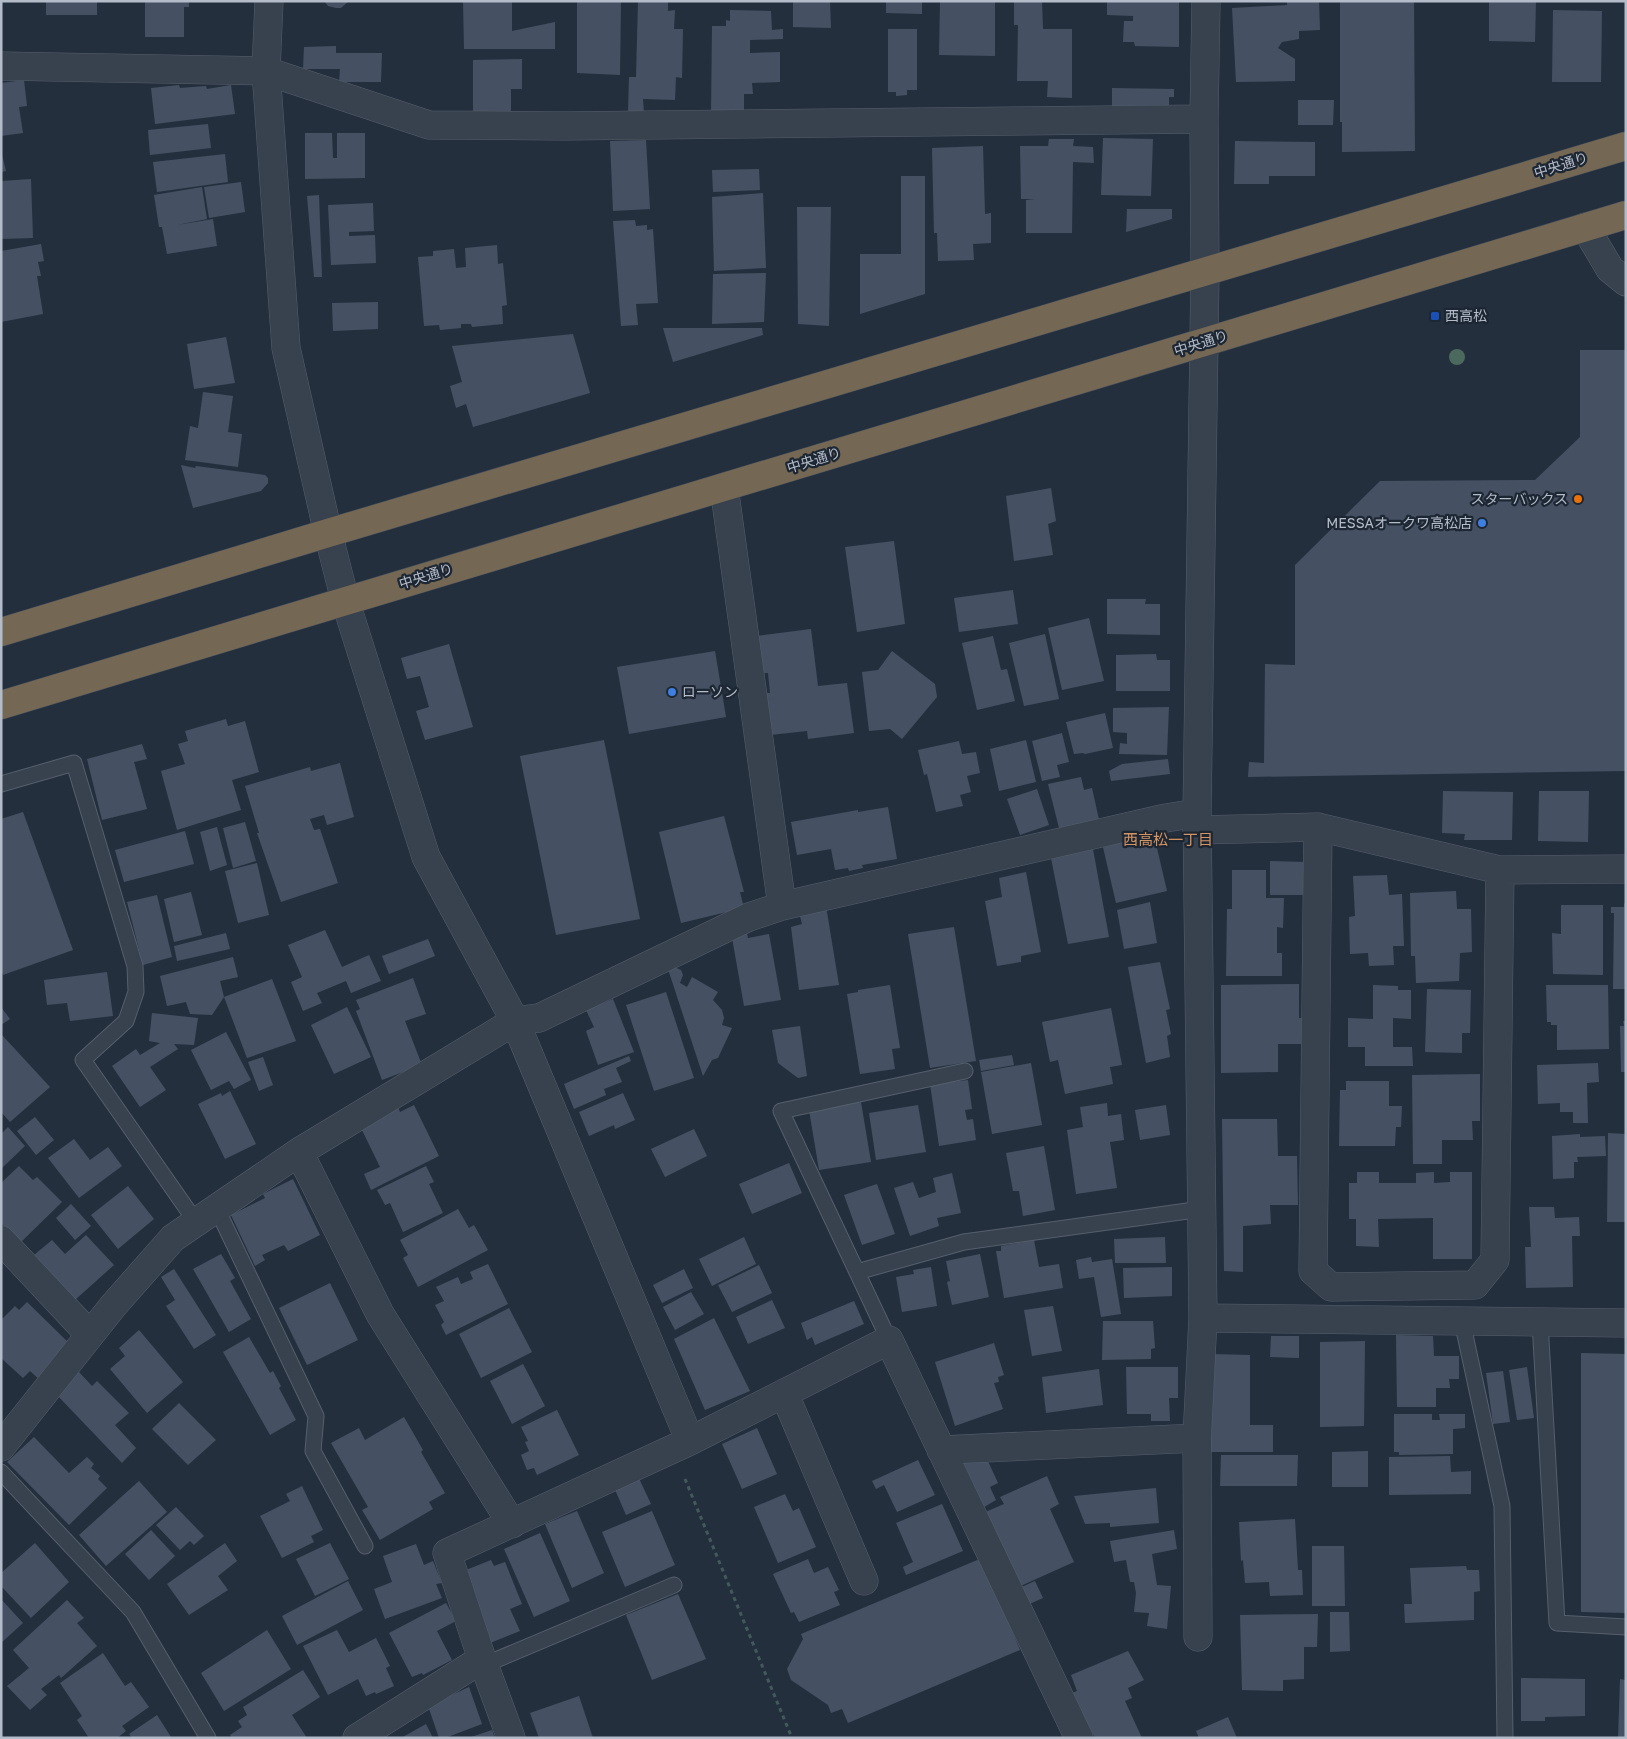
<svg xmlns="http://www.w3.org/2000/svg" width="1627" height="1739" font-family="'Golos Text','Noto Sans JP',sans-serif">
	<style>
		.building { fill: #455162 }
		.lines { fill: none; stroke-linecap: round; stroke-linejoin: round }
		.lane-casing { stroke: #565f6c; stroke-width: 17 }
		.street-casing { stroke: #565f6c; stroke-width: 29 }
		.highway-casing { stroke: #434c59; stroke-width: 29 }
		.path { stroke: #44595c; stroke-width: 3; stroke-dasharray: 4 4; stroke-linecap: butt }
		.lane { stroke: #38414e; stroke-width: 15 }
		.street { stroke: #38414e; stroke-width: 28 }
		.highway { stroke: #746855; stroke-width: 28 }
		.tree { fill: #4b6a5d }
		.transit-dot { fill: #1a4fb4; stroke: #1d2633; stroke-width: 2 }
		.food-dot { fill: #e8710a; stroke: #1d2633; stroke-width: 2 }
		.shop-dot { fill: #3f7fe0; stroke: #1d2633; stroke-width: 2 }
		.labels { text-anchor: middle; stroke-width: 4.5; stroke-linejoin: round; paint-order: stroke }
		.street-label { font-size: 14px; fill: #b4bcc9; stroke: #1d2633 }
		.poi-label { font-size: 14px; fill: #b4bcc9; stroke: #1d2633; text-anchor: start }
		.neighbourhood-label { font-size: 15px; fill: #d59563; stroke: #1d2633 }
	</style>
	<rect width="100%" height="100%" fill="#242f3e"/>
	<path class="building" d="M46,1H97V15H46Z
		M145,1H189V7H184V37H145Z
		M324,1H349L341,8H336L328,6Z
		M463,1H512V31L555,22V49H464Z
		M577,1H621L620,75L577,73Z
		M638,1H668V11L675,10L674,29H683L682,78L676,77L675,100L643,99L644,113L628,112L629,77H636Z
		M793,1H830L831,28L793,27Z
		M886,1H922V14L886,13Z
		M940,1H995V56L939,55Z
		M1014,1H1042L1043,29H1072V98L1047,97L1048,81H1017L1018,25H1014Z
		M1107,1H1179V47L1135,46L1134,42H1123L1124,21H1133V16L1107,15Z
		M1287,1H1319L1320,30L1299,31V39L1282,42L1278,48L1295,59V81L1236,82L1232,8L1287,5Z
		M1340,1H1414L1415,151L1342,152V122H1340Z
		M1489,1H1536L1535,42L1489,41Z
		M730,10L771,11L772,30L783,29V39L750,40V53L780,52V82L752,83L753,94H744V115H711L712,26H726V20L730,21Z
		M1553,10L1602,11L1601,82H1552Z
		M888,29H917V90H907V95L896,96V92H888Z
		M336,46V53H382L381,82H339L340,69H303L304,47Z
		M522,59V89H511V119H473V60Z
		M24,80L27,106L19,107L23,133L1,136V83Z
		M179,85L180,88L206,86L207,89L231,85L235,114L155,124L151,88Z
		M1112,88L1174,89V97H1169V114L1112,113Z
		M1298,100H1334L1333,125H1298Z
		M208,124L211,148L150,155L148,130Z
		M305,133H332L333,158H337V133H365V178L305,179Z
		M1103,138L1153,139L1151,196L1101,195Z
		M1049,139H1074L1073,146L1093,147L1094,163L1073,162L1072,233H1026V200L1035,199H1021L1020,146H1048Z
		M646,140L650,209L613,211L610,141Z
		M1235,141L1315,142V176H1269V184H1234Z
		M983,146L985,214L991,213V243L973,244L974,260L938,261L937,233H934L932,148Z
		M1,150L6,171L1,172Z
		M225,154L228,182L157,192L153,162Z
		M759,169L760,190L713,192L712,170Z
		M901,176H925V294L860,314V254H901Z
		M31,179L33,238L1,239V181Z
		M241,182L245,212L209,218L204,187Z
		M202,187L207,219L177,225L213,219L217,246L167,254L162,227H159L154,195Z
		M763,193L766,268L714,271L712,197Z
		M319,195L322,277H314L307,196Z
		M373,203L374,231L349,232V236L375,235L376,263L331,265L328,205Z
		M797,207H831L829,326L798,324Z
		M1127,209H1172V219L1126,232Z
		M635,220L636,226L647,225V230L653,229L658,303L636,304L638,325L621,326L613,221Z
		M41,244L44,261L38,262L41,276H37L43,314L1,322V251Z
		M497,245L498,264L503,263L507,305L502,306L503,324L472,327L471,324H461V328L440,330L439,325L424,326L418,257L433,256V251L454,249L456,268L466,267L465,248Z
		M766,273L764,322L712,324L713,274Z
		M378,302V329L333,331L332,303Z
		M663,328H762L763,335L673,362Z
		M573,334L590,393L473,427L466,404L456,408L450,386L462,382L452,346Z
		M226,337L235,383L194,389L187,344Z
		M1580,350H1626V771L1248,777L1249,762L1264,763L1265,664L1295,665V565L1380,481L1535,480L1580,437Z
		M203,392L233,396L228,432L242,434L238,467L185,460L190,426L198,428Z
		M181,465L195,468L196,466L265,475L268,478V483L261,491L193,508Z
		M1051,488L1056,521L1048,524L1053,555L1014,561L1006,496Z
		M894,541L905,624L857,632L845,547Z
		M1013,590L1018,624L959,632L954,598Z
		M1107,599H1146L1145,604H1160V635L1107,634Z
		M1089,618L1104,681L1062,690L1048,628Z
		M811,629L818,686L847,683L854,733L808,739L807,731L770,735L764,693H770L768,673H762L757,636Z
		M1045,634L1059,699L1024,706L1009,643Z
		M993,636L1001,670L1007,669L1015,701L977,710L962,643Z
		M449,644L473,727L425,740L416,711L429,707L420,676L407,679L401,658Z
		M715,651L726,717L629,734L617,667Z
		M892,651L935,684L937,697L902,739L890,729L869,731L862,672L878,670Z
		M1156,654L1157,660H1170V691H1116V655Z
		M1169,707L1167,755L1119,754L1120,743L1127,744V733L1113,732V708Z
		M1105,713L1113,748L1085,754L1083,753L1074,754L1066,722Z
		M226,719L228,726L245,721L259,772L232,780L241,810L177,830L161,771L185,764L178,744L188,741L185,731Z
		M1062,733L1069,762L1057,765L1060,777L1042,781L1032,741Z
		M604,740L640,919L556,935L520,756Z
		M1026,740L1036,782L999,791L990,749Z
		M959,741L962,754L976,752L980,773L967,776L971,792L960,795L963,806L936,812L927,774L924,775L918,750Z
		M142,744L147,759L134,762L147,809L102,820L87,759Z
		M1168,759L1170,774L1111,781L1109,771L1122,764Z
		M340,763L354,817L327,825L324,815L310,819L314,830L320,829L338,883L281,902L257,833H259L245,786L310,767L311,771Z
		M1081,777L1084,790L1092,788L1100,824L1060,832L1048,784Z
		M1037,789L1049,825L1020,835L1007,799Z
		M1443,791L1513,792L1512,840H1464L1465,834L1442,833Z
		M1539,791H1589L1588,842L1538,841Z
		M888,807L897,859L862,865L863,868L849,871L848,868L835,870L831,849L797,855L791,822L858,810V812Z
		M23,812L73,950L3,975L1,970V819Z
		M724,816L744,892H740L744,908L681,923L659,832Z
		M245,822L256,861L233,868L223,828Z
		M217,827L227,865L210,871L200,832Z
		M185,831L194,864L124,882L115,850Z
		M1153,831L1167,891L1116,903L1102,843Z
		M1093,849L1109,937L1068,944L1051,858Z
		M1270,861L1306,862V895H1270Z
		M257,863L269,915L238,923L225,871Z
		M1232,870H1266V898H1284L1283,928L1277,927V953H1282V976H1226L1227,909H1232Z
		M1026,872L1041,952L1021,956V962L997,966L985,901L1002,897L999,878Z
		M1387,875L1389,895L1402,894L1404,946H1393L1394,965L1369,966L1368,953L1350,954L1349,917L1355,916L1353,876Z
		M1456,891L1457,909H1471L1472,952L1460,953L1459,981L1416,983L1415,956H1411L1410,893Z
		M191,892L202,935L174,942L164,899Z
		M157,895L172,957L143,965L127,902Z
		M1150,902L1157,943L1124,949L1117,910Z
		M1624,903L1626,904V989H1613L1614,913H1611V907H1624Z
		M1561,905H1603V975L1553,974L1552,933L1561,934Z
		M826,906L839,985L799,990L791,927L802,924L799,912Z
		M954,927L976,1061L930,1068L908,934Z
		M746,929L748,938L769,934L781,1000L744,1006L731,932Z
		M325,930L342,967L369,955L381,981L351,993L346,981L317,993L322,1003L303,1011L291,982L302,977L288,945Z
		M226,933L230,949L177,961L174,946Z
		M428,939L435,956L389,974L382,956Z
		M233,957L238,977L220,981L224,997L212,1015L190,1014L186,1002L167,1006L160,976Z
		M1160,962L1170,1009L1166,1010L1171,1034L1167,1036L1170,1057L1146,1063L1128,967Z
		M666,963L681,970L683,975L680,983L687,987L692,977L718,992L713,1000L722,1010L724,1018L722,1025L732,1028L718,1058L712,1060L703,1076Z
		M107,972L113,1016L70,1021L67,1003L47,1005L44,980Z
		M413,978L426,1014L405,1021L422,1065L382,1080L356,1011L360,1009L356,1000Z
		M272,979L296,1041L247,1058L224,997Z
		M1299,984V1018H1305L1306,1044H1278V1072L1221,1073V985Z
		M890,985L900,1048L892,1049L895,1069L860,1074L847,994L858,992V990Z
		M1373,985L1398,986V990H1411V1019L1393,1018V1047H1412L1413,1066H1365V1047H1348V1018L1373,1019Z
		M1546,985H1608L1609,1049L1557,1050V1025H1551V1022H1547Z
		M1427,989L1471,990L1470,1033H1462V1053L1425,1052Z
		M666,992L694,1078L654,1091L626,1005Z
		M613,999L634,1052L598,1065L586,1031L594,1027L586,1010Z
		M1,1007L10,1019L1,1025Z
		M347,1007L371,1057L334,1074L311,1025Z
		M1111,1008L1122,1065L1110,1067L1113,1084L1065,1094L1058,1060L1050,1062L1042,1022Z
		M152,1013L198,1018L194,1045L174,1044L178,1049L150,1067L166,1090L140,1107L112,1066L136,1049L140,1055L160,1043L149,1041Z
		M1623,1021H1626V1072H1621L1620,1026H1624Z
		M800,1026L807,1076L798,1078L778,1063L772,1030Z
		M226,1032L251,1080L234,1089L229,1081L211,1090L191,1050Z
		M1,1035H2L50,1087L10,1122L1,1112Z
		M1012,1055L1014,1065L981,1071L979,1060Z
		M629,1056L631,1061L616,1068L622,1082L604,1089L606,1095L574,1109L564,1084Z
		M263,1057L273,1085L259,1091L248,1062Z
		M1031,1063L1042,1125L992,1134L981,1072Z
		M1598,1063L1599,1082L1587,1083L1588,1123H1573V1112H1560V1103L1538,1104L1537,1065Z
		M1480,1074V1121H1472L1473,1140H1442V1164H1413L1412,1075Z
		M968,1080L972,1109L965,1110L967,1120L973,1119L976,1140L939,1146L930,1084Z
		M1346,1081H1389V1106H1402L1401,1127H1396L1395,1146H1339L1340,1090H1346Z
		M230,1091L256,1144L225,1159L198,1104L221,1093L222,1096Z
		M623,1093L635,1120L615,1129L614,1125L589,1136L579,1112Z
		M861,1102L871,1162L819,1170L809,1110Z
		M1107,1103L1108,1116L1121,1114L1124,1140L1110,1142L1117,1188L1076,1194L1067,1130L1083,1127L1080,1107Z
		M414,1105L439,1156L371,1190L364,1174L380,1167L360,1126L398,1107L400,1112Z
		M918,1105L926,1152L876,1160L869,1113Z
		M1166,1105L1170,1135L1140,1140L1135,1110Z
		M35,1117L54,1140L36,1155L17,1131Z
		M1222,1119H1277L1278,1156H1297L1298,1205H1270L1271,1224L1243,1226V1272L1224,1271Z
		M8,1127L25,1146L1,1169V1132L2,1133Z
		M694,1129L707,1156L665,1177L651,1149Z
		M1608,1133L1626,1134V1222H1607Z
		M1580,1134V1137L1605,1136L1606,1156L1577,1157L1578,1162H1574V1178L1553,1179L1552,1136Z
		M74,1139L90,1160L108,1147L122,1166L79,1198L48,1158Z
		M1044,1146L1055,1210L1023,1216L1019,1191H1013L1006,1153Z
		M789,1163L802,1193L752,1214L739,1184Z
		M19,1166L33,1180L37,1177L62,1202L20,1243L1,1223V1183Z
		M426,1166L434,1182L429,1184L443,1213L403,1232L390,1203L385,1205L377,1190Z
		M1357,1172H1379V1183H1416V1173L1434,1172V1183L1450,1182V1172H1472V1259H1433V1218L1378,1219L1379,1247L1356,1246V1219H1349V1183H1357Z
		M952,1173L961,1213L937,1218L939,1226L910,1236L894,1188L913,1182L919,1198L936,1192L933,1178Z
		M293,1179L320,1235L288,1251L284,1245L262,1255L265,1260L255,1266L231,1215L265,1198L263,1194Z
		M877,1184L895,1234L862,1245L844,1195Z
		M128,1186L154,1219L118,1249L91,1215Z
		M71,1204L91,1226L75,1240L56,1218Z
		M1529,1207H1554L1555,1218L1579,1217L1580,1236H1572L1573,1287L1526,1288L1525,1247H1531Z
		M458,1209L469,1228L474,1225L488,1250L418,1287L403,1258L408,1255L400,1240Z
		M86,1235L114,1265L75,1300L34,1255L52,1240L65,1254Z
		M744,1237L756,1264L712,1286L699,1259Z
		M1165,1237L1166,1263H1115L1114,1239Z
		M1034,1240L1039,1267L1059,1264L1063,1288L1004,1298L996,1251H1001V1246Z
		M221,1254L235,1278L230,1281L251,1319L229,1332L193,1269Z
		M980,1254L989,1297L952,1305L947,1282L950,1281L946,1261Z
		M1091,1257L1092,1262L1112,1259L1121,1314L1101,1317L1094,1277L1079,1279L1076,1260Z
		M488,1264L508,1304L446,1335L441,1325L444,1322L435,1305L444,1301L436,1287L458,1277L461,1284L473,1279L470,1272Z
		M759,1265L772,1293L732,1312L718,1285Z
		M931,1267L937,1306L902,1312L896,1277L914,1274L913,1270Z
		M1172,1267V1296L1124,1298L1123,1268Z
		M174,1269L216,1335L194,1349L166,1306L175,1300L161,1277Z
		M684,1269L693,1288L662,1303L653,1285Z
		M330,1283L358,1340L307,1365L279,1308Z
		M691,1292L704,1314L675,1330L663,1307Z
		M772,1300L785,1328L748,1344L736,1317Z
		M854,1301L864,1324L815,1345L812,1337L807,1340L801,1323Z
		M27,1302L74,1348L42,1382L30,1371L23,1378L1,1358V1320L15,1306L19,1310Z
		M1053,1306L1062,1351L1032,1356L1024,1310Z
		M509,1308L532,1352L481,1378L459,1334Z
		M714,1318L750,1391L705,1410L674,1339Z
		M1103,1321H1153L1155,1348L1151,1349V1359L1102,1360Z
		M139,1330L183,1382L147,1413L110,1369L125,1356L119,1348Z
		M1396,1335L1433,1336L1434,1356H1459V1379H1449L1450,1388H1436V1407H1397Z
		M1271,1336H1299V1358L1270,1357Z
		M249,1337L270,1373L273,1371L281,1386L279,1388L296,1420L270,1435L223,1352Z
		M1365,1341L1364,1426L1320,1427V1342Z
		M994,1343L1004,1375L998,1377L999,1382L994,1383L1003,1409L955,1426L935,1362Z
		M1581,1353L1626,1354V1613L1581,1612Z
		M1211,1354L1250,1355V1425H1273V1452H1209Z
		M523,1364L545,1406L512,1424L490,1381Z
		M1126,1367H1178V1398H1169L1170,1421H1151V1414H1127Z
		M1527,1367L1534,1418L1517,1420L1509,1370Z
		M1099,1369L1103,1405L1046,1413L1042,1377Z
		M1503,1371L1510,1422L1493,1424L1486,1373Z
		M79,1372L92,1386L97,1381L129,1413L115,1425L136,1448L122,1463L56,1394Z
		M179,1403L216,1440L188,1465L152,1429Z
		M557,1410L579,1455L537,1475L534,1468L527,1470L521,1455L529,1451L525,1442L528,1441L521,1427Z
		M1394,1414H1432V1420H1440L1439,1414H1465V1428L1453,1429V1454L1399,1455V1452H1394Z
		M404,1417L423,1450L421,1452L445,1493L429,1502L433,1509L380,1540L362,1510L368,1507L331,1443L359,1428L365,1440Z
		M757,1428L777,1474L742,1489L722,1444Z
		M34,1437L69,1473L87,1457L94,1464L91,1468L100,1476L98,1479L107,1488L69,1525L7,1462Z
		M981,1446L998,1483L990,1487L996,1500L979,1510L956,1457Z
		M1368,1451V1487H1332V1452Z
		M1221,1455H1298L1297,1486H1220Z
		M1450,1456L1451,1472L1471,1471V1494L1389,1495V1457Z
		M918,1460L935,1495L897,1512L884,1485L876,1489L872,1481Z
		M637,1474L651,1504L626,1515L613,1485Z
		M1047,1476L1059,1504L1050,1509L1074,1562L1016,1588L983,1513L1004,1504L1000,1497Z
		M139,1481L167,1512L106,1566L79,1535Z
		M302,1486L323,1530L311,1536L314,1542L282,1558L260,1516L290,1501L286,1494Z
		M1156,1488L1159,1523L1110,1527V1523L1085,1524L1074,1496Z
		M785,1494L793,1511L799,1508L816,1547L778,1563L754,1507Z
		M942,1504L963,1551L906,1575L903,1567L913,1562L896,1523Z
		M176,1507L204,1536L194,1545L190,1541L180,1550L156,1525Z
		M577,1511L604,1573L572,1588L545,1524Z
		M652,1511L675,1565L625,1587L602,1532Z
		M1295,1519L1298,1570H1302L1303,1595L1270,1596L1269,1582L1245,1583L1243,1560L1241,1561L1239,1522Z
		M151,1530L175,1556L149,1580L125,1554Z
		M1174,1530L1177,1549L1152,1554L1157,1585L1171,1586L1167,1629L1147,1626L1149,1613L1134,1612L1136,1593L1134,1582H1130L1126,1560L1114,1562L1110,1541Z
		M540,1533L570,1601L534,1617L504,1549Z
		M35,1543L69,1582L31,1618L1,1586V1573Z
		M225,1543L237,1561L218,1576L228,1590L189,1615L167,1584Z
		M330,1543L349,1579L315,1596L296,1559Z
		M416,1544L424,1565L433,1561L442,1583L436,1584L442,1598L385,1619L374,1589L392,1582L383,1556Z
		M1312,1546H1344L1345,1606H1312Z
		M982,1558L1020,1650L848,1723L842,1709L831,1713L828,1705L791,1680L787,1669L803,1639L801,1634Z
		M808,1559L814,1573L828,1567L839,1590L834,1592L840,1605L799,1622L794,1612L791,1613L773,1574Z
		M491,1560L494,1566L505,1562L522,1604L510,1609L520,1631L490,1643L461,1572Z
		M1466,1566L1467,1570H1479L1480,1591L1474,1592V1620L1405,1623L1404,1604H1412L1410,1568Z
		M348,1581L363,1610L297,1645L282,1616Z
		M1035,1581L1043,1598L1025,1606L1017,1589Z
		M678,1594L706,1659L652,1680L626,1615Z
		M1,1599L23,1623L1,1643Z
		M67,1600L84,1618L77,1623L97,1646L61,1678L59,1675L41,1689L47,1695L30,1710L7,1686L29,1668L13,1650Z
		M446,1603L456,1621L437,1631L452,1660L423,1675L422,1673L412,1677L389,1633Z
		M1330,1612H1349L1350,1651L1330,1652Z
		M1318,1614L1317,1647H1304V1679L1283,1680V1691L1242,1690L1240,1615Z
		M267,1630L291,1669L224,1711L201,1673Z
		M337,1630L349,1652L376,1638L390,1666L386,1668L394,1686L376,1694L375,1692L366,1696L358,1679L328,1695L303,1646Z
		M1128,1651L1144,1680L1128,1688L1132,1698L1125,1701L1142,1738H1095L1089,1726L1083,1728L1067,1695L1077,1691L1071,1675Z
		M103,1653L125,1686L131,1682L149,1707L122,1726L126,1731L117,1738H89L77,1720L82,1716L60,1683Z
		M303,1670L320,1697L292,1715L307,1738H232L230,1735L242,1727L238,1721L247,1715L243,1707Z
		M1521,1678L1585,1679V1716L1545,1717V1721H1521Z
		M1620,1679L1626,1680V1738H1618Z
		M469,1687L482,1724L445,1738H439L428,1706Z
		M579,1696L593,1738H539L530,1713Z
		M157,1715L171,1737L132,1738L129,1734Z
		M1228,1717L1237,1738H1199L1196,1731Z
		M426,1724L433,1738H401Z
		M492,1730L495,1738H471V1737Z"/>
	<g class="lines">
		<defs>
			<path id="lane" d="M1,784L74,763L135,966L136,992L126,1021L83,1060L196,1222
				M217,1209L316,1416L313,1451L365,1546
				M857,1272L964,1242L1202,1209
				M1462,1321L1502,1506L1505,1738
				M1540,1322L1557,1623L1626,1627
				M889,1340L781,1111L965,1071
				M1,1472L133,1612L208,1738
				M484,1665L674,1585"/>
			<path id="street" d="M269,1L266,71L286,348L328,533L345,600L426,857L515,1021L690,1441
				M1,66L266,71L429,125L563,126L1204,119
				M1585,227L1610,269L1626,282
				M724,487L782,906
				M1318,827L1313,1271L1331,1287L1475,1285L1495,1260L1500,870
				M1197,830L1318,827L1500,870L1626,869
				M299,1152L380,1314L512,1524
				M1,1240L90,1335
				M1203,1318L1626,1323
				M784,1393L864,1581
				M1197,1438L1198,1637
				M1,1447L113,1306L173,1238L299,1152L515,1021L539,1018L749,917L782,906L1166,818L1197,813
				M941,1450L1197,1438L1203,1318L1197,813L1205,272L1204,119L1206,1
				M482,1659L511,1738
				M357,1738L482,1659L447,1553L690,1441L889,1340L1079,1738"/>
			<path id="highway" d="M1,632L328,533L1626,146
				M1,705L1626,215"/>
		</defs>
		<use href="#lane" class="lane-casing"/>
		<use href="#street" class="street-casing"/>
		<use href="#highway" class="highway-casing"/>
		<path class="path" d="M685,1479L792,1738"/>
		<use href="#lane" class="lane"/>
		<use href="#street" class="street"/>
		<use href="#highway" class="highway"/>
	</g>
	<circle class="tree" cx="1457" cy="357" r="8"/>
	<rect class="transit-dot" x="1430" y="311" width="10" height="10" rx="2.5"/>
	<circle class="food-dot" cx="1578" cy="499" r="5"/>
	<g class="shop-dot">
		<circle cx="1482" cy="523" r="5"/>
		<circle cx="672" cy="692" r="5"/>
	</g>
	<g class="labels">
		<g class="street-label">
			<text transform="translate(1561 165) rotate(-17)" y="5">中央通り</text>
			<text transform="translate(1201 343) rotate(-17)" y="5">中央通り</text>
			<text transform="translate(814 460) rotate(-17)" y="5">中央通り</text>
			<text transform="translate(426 576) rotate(-17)" y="5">中央通り</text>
		</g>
		<g class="poi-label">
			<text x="1445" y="321">西高松</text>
			<text x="1568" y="504" text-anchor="end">スターバックス</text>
			<text x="1472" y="528" text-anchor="end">MESSAオークワ高松店</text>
			<text x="682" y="697">ローソン</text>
		</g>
		<g class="neighbourhood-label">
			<text x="1168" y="845">西高松一丁目</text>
		</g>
	</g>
	<rect width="1627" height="1739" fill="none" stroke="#b4bcc9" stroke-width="5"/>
</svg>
